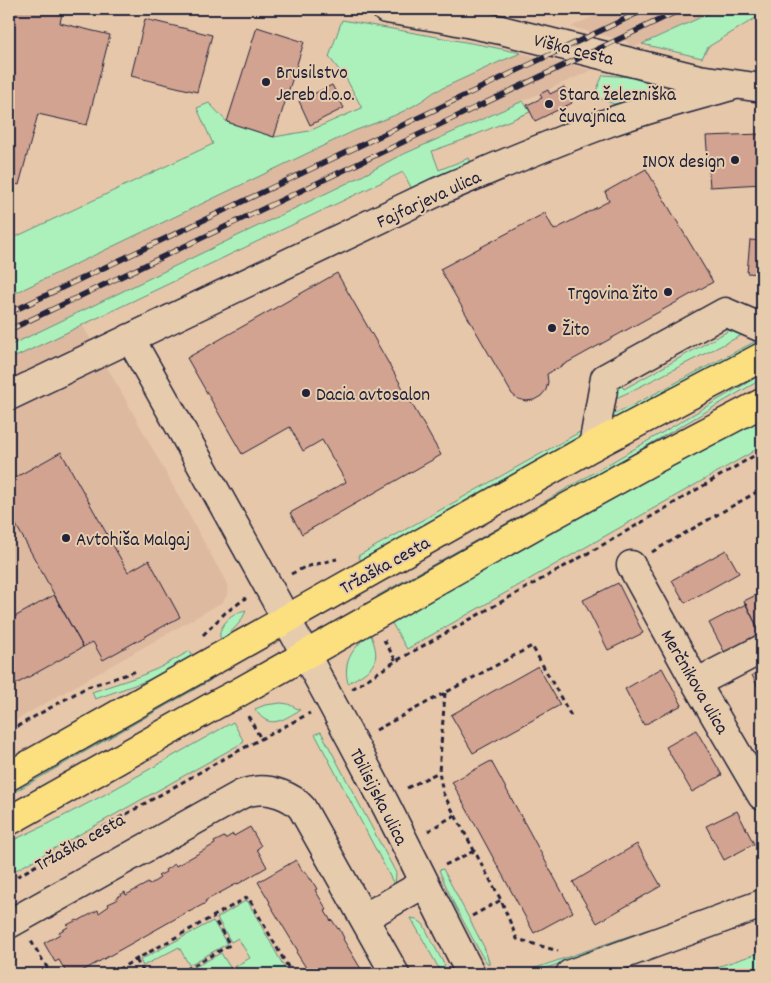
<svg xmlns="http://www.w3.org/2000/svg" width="771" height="983" font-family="Dekko,sans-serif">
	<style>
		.built { fill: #ddb9a0 }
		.green { fill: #acf1bc; stroke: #678a7c }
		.building { fill: #d2a391; stroke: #22223b }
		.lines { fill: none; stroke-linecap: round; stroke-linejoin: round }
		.minor-casing { stroke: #22223b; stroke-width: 31 }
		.major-casing { stroke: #22223b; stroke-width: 31 }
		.path { stroke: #22223b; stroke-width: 3; stroke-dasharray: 5 4; stroke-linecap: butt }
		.minor { stroke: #e6ccad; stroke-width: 28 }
		.major { stroke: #fce080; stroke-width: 28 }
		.rail-casing { stroke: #22223b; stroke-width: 5.5 }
		.rail { stroke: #e6ccad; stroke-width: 4; stroke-dasharray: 11; stroke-linecap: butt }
		.poi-dot { fill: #22223b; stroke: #e6ccad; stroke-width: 2 }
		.labels { text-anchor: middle; stroke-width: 4; stroke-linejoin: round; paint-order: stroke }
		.street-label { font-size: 19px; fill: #22223b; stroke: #e6ccad }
		.poi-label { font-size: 19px; fill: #22223b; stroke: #e6ccad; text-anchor: start }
	</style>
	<rect width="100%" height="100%" fill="#e7c7aa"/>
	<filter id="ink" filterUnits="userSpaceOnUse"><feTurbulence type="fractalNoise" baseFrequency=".02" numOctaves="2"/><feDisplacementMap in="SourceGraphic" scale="10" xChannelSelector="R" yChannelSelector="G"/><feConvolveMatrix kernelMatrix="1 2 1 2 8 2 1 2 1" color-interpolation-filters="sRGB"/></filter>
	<g filter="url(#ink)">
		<path class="built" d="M609,9H719L632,48L626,41L571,27Z
			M521,53L592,70L395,158L362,176L76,314L122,393L227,584L228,594L223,602L9,724V296L354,131L378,121L424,100L434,92L499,62Z"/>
		<path class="green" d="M719,9H762V14L708,47L702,58L642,44Z
			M342,20L482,45L521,53L499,62L434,92C409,112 383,120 354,131L9,296V240L213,144L197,108L209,103L227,122L274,137L309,131L362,108L347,80L329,57Z
			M603,75L630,77L657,86L658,90L655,95L614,104L594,96Z
			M523,101L530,112L463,140L432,151L439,170L469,158L471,163L412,189L403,172L9,360V346L362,176L395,158Z
			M733,329L750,331L627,393L609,401L612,390L620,383L624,389L728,331Z
			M762,338V344L610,423L605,418L635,404Z
			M762,374V379L526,516L379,599L377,596L525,513Z
			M762,416V445L749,454L407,649L390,620Z
			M587,428L585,433L576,441L362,562L358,556Z
			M246,610C242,623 231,632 221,640C215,627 234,612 246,610Z
			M370,633C383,663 373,669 348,683C342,660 354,648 370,633Z
			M190,651L194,657L157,677L95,699L92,692L140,676L159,668Z
			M209,676L211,680L9,795V790Z
			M281,703L288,704L300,710C282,720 269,731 255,709L265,705Z
			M233,722L244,742L9,874V842L48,824L104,795Z
			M321,732L396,873L395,886L315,734Z
			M443,869L484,947L489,962V965L482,956L453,902L439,870Z
			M247,900L288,974H194L191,969L221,953L231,969L250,958L238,938L231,942L217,918Z
			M411,918L416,919L423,924L449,974H442Z
			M213,921L227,944L189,965L179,947L143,966L140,960Z
			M649,929L650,932L529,974L528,970L536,968Z
			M762,952V969L747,974H696Z"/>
		<path class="building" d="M16,9H63L60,23L110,35L87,125L38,114L19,185L9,182V38Z
			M145,19L212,35L197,92L131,76Z
			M257,27L304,42L274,137L227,122Z
			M332,85L344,108L310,125L299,101Z
			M564,87L572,103L535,121L527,105L542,98L540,94L548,90L550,94Z
			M762,134V184L710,187L706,136Z
			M646,169L713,282L547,374L548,382L546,390L541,396L534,400L526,401L518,399L512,394L508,387L440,269L545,213L554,230L609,201L605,192Z
			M750,240L762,241V274L747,273Z
			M337,273L441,455L302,534L290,513L346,482L322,440L303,451L290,427L242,454L187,358Z
			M61,452L128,572L149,560L180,617L103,660L93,642L83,647L10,514L9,515V481Z
			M726,550L739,573L685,603L672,580Z
			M618,583L643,633L608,650L583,600Z
			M762,592V636L744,601Z
			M54,595L83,647L9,688V620Z
			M746,604L762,636L726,655L709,623Z
			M538,666L560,705L473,753L451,715Z
			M662,668L682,705L644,725L625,689Z
			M762,670V696L752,675Z
			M696,730L722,775L692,792L666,747Z
			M491,761L573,912L534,933L452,782Z
			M737,811L754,844L724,860L706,826Z
			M250,827L261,846L257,849L267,867L238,884V883L205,901L206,903L189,912V911L77,974H67L59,960L55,962L44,943L60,934L59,932L68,927L67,925L77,920L78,921L98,910L99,913L109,906L108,904L117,900L116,898L125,892L126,895L148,883L149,885L160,878L158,876L166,872L165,870L175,864L176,866L215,844L214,842L224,837L225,839L233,834L234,836Z
			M637,844L661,886L597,923L573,882Z
			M296,860L303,872L305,871L310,879H311L317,889L315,890L327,910L325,911L331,921L332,920L338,929L339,928L344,938L343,939L364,974H310L296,952L298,951L269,903L270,902L258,882Z"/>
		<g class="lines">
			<defs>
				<path id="minor" d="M386,9L448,19L501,30L699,79L762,88
					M130,338C215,489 299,639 379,792C410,852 440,914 471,974
					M9,396L437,192C493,168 549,144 607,123C649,108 692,97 735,85
					M593,446L605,378L725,312L762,328
					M631,565L696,683L762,796
					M696,683L762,649
					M364,918L425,883
					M9,924L242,794C246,793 250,791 254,791C270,788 292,796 302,808L395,974
					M570,974L762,904"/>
				<path id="major" d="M9,776L593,446L762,357
					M9,821L217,704L236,694L544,520L657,458L762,403"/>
			</defs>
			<use href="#minor" class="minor-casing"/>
			<use href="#major" class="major-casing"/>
			<path class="path" d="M652,552L762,489
				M291,574L305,567L337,559
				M203,635L225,613L246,598
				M384,640L396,661
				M352,689L396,661L615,538L762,451
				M445,693L439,772L443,793L501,900L517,939L558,951
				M248,716L261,739
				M376,730L532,646L571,716
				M9,731L87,687L137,671
				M407,788L439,772
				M428,831L455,815
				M445,865L474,851
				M9,881L223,759L310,713
				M472,916L501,900
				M31,941L51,974
				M136,960L145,974
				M110,974L248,897L292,974
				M178,974L230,945L213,917"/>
			<use href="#minor" class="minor"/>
			<use href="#major" class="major"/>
			<defs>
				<path id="rail" d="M9,313L646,9
					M9,330L682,9"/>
			</defs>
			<use href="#rail" class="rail-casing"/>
			<use href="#rail" class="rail"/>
		</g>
	</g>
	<g class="poi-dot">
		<circle cx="266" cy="82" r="5"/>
		<circle cx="549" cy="104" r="5"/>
		<circle cx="735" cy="160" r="5"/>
		<circle cx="668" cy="292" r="5"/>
		<circle cx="552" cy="328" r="5"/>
		<circle cx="306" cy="393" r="5"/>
		<circle cx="66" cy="538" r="5"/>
	</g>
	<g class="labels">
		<g class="street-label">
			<text transform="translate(574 48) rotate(14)" y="7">Viška cesta</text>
			<text transform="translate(428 198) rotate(-25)" y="7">Fajfarjeva ulica</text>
			<text transform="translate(384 564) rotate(-29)" y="7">Tržaška cesta</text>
			<text transform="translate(696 681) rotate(60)" y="7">Merčnikova ulica</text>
			<text transform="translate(380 796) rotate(63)" y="7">Tbilisijska ulica</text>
			<text transform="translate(79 841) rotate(-29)" y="7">Tržaška cesta</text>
		</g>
		<g class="poi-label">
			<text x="276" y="78">Brusilstvo<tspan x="276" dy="22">Jereb d.o.o.</tspan></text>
			<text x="559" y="100">Stara železniška<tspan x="559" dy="22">čuvajnica</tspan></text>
			<text x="725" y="167" text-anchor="end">INOX design</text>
			<text x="658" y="299" text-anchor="end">Trgovina žito</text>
			<text x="562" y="335">Žito</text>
			<text x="316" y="400">Dacia avtosalon</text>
			<text x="76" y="545">Avtohiša Malgaj</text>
		</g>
	</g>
	<rect width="771" height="983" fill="none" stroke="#e6ccad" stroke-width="30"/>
	<rect x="15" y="15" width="741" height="953" fill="none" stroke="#22223b" stroke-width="2" filter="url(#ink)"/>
</svg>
